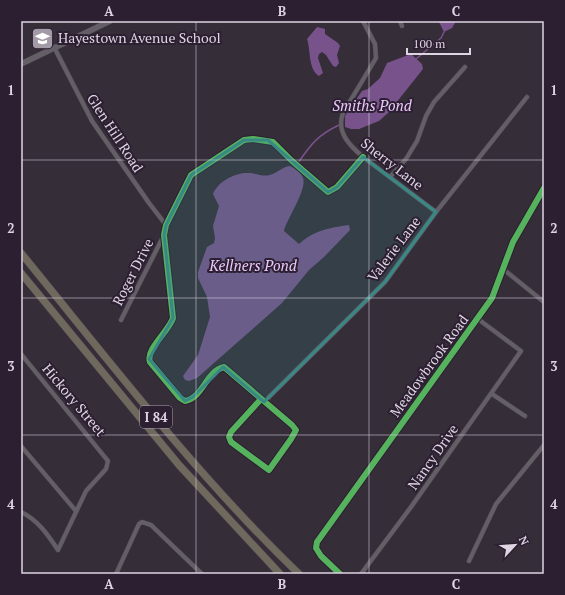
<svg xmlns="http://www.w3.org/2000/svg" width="565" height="595" font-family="'PT Serif',serif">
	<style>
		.water { fill: #78538b }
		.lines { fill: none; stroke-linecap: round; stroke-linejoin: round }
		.stream { stroke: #78538b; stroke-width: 1.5 }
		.street-casing { stroke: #4f4952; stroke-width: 5 }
		.secondary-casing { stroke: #4f4952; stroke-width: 6 }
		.highway-casing { stroke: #4f4952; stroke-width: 8 }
		.street { stroke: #645e67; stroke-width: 4 }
		.secondary { stroke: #645e67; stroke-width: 5.5 }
		.highway { stroke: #6f685d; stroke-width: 7 }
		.cycleway-casing { stroke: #2c1f32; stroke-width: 8 }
		.cycleway { stroke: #56b35d; stroke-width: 6 }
		.marked { fill: #388985; fill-opacity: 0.2; stroke: #388985; stroke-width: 3; stroke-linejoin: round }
		.grid { fill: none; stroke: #ddd5e2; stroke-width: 1; stroke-opacity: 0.55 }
		.labels { text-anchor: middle; stroke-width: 4; stroke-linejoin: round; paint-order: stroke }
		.shield { fill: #2c1f32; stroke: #a89ead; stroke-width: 1 }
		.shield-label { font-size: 13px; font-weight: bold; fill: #ddd5e2 }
		.poi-label { font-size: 14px; fill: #ddd5e2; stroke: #2c1f32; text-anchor: start }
		.street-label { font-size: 14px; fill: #ddd5e2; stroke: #2c1f32 }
		.water-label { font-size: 15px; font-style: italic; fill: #eac8fc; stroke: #2c1f32 }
		.neatline { fill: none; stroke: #ddd5e2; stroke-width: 1.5 }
		.grid-label { font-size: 13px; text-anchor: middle; font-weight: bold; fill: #ddd5e2 }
	</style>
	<rect width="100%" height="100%" fill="#352d38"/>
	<path class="water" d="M456,21L452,28L444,32L439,22Z
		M317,27L325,29V34L338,43L340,46L337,55L339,63L336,67L333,66L326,55L322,52L319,54L318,58L323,73L319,76C308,69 311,51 307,39Z
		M411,54L422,64L423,69L388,113L379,121L359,129H351L345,127V116L362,91L368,89L380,78L387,63Z
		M290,166C294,168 300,172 302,176C310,186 286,220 284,231L299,244C315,230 328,228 349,225L350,230L324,257L309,270L282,303L197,378L189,381L185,380L183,376L198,355L210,317L207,297L198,278V272L207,247L214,243L215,238L213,226L219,206L213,194C217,182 236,172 248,173C256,173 262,177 270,175C277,173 282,167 290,166Z"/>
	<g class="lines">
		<path class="stream" d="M416,59L441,38L444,32
			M298,163C311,144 318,135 339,125"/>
		<defs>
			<path id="street" d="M363,21L375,44L376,58L343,113C336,132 349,145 363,157L436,212
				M400,21L402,26
				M54,47L92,121L149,203L166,225
				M390,177L406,159L417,141L426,116L434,102L465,67
				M503,269L544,302
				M121,320L164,235
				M21,354L108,461L106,469L86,491L58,550
				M492,394L525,416
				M261,399L231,432L229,437L231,442L269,470L291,439L296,430L292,425L224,367C206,371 203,398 185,401L180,398L150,362C145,350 169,331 173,318L164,235L166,225L191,175L244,140L253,139L273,142L291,160L328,192L337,187L363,157
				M264,402L385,282L436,212L527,97
				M21,446L76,511
				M21,512C38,520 48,535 58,550
				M469,561L496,504L544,445
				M116,574L139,524L142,522L151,525L202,574
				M340,574L321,556L316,548L317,542L492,298L513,242L544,188
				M361,574L411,507L521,351L478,319"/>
			<path id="secondary" d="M21,64L110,21"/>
			<path id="highway" d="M21,253C110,362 197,476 299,574
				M21,273L179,465L280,574"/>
		</defs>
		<use href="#street" class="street-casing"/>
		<use href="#secondary" class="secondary-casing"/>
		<use href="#highway" class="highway-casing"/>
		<use href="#street" class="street"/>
		<use href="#secondary" class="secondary"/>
		<use href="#highway" class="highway"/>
		<defs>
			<path id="cycleway" d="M261,399L231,432L229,437L231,442L269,470L291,439L296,430L292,425L224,367C206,371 203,398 185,401L180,398L150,362C145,350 169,331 173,318L164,235L166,225L191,175L244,140L253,139L273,142L291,160L328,192L337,187L363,157
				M340,574L321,556L316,548L317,542L492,298L513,242L544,188"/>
		</defs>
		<use href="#cycleway" class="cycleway-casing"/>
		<use href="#cycleway" class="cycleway"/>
	</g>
	<path class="marked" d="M244,140H268L328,192L337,187L363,157L436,212L385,282L264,402L223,367L193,397L185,401L149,359L173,318L164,235L166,225L191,175Z"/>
	<path class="grid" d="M196,21V574M369,21V574M21,160H544M21,298H544M21,435H544"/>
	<defs>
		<symbol id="school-square" viewBox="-11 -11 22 22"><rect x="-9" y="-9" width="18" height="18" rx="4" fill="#a29aa6" stroke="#2c1f32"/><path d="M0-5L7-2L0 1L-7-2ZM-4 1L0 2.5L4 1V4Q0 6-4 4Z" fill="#fff"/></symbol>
	</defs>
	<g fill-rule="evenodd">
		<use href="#school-square" x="30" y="26" width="25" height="25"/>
	</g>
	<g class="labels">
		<rect class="shield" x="140" y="406" width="32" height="22" rx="3"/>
		<g class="shield-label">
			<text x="156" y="422">I 84</text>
		</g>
		<g class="poi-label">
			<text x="58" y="43">Hayestown Avenue School</text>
		</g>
		<g class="street-label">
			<text transform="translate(115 133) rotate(57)" y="5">Glen Hill Road</text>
			<text transform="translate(392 164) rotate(38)" y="5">Sherry Lane</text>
			<text transform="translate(394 249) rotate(-53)" y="5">Valerie Lane</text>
			<text transform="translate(133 272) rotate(-63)" y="5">Roger Drive</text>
			<text transform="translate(429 366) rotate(-54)" y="5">Meadowbrook Road</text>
			<text transform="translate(74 400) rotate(50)" y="5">Hickory Street</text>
			<text transform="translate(433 457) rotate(-55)" y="5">Nancy Drive</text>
		</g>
		<g class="water-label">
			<text x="372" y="111">Smiths Pond</text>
			<text x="253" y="271">Kellners Pond</text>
		</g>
	</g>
	<rect width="565" height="595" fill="none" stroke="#2c1f32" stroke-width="44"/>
	<g transform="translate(515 545) rotate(64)" stroke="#2c1f32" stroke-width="3" paint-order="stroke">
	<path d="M0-3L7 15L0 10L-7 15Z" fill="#ddd5e2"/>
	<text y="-6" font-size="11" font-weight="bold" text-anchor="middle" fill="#ddd5e2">N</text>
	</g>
	<path d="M407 48v6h63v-6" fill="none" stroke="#ddd5e2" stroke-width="2"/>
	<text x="413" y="48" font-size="12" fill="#ddd5e2" stroke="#2c1f32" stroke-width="3" paint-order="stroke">100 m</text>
	<rect x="22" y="22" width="521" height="551" class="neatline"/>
	<g class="grid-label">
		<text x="109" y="16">A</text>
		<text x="282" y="16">B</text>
		<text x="456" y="16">C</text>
		<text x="11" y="95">1</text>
		<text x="554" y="95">1</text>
		<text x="11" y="233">2</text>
		<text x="554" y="233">2</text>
		<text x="11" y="371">3</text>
		<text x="554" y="371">3</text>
		<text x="11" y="509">4</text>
		<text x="554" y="509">4</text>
		<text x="109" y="589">A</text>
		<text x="282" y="589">B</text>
		<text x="456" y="589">C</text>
	</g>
</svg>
